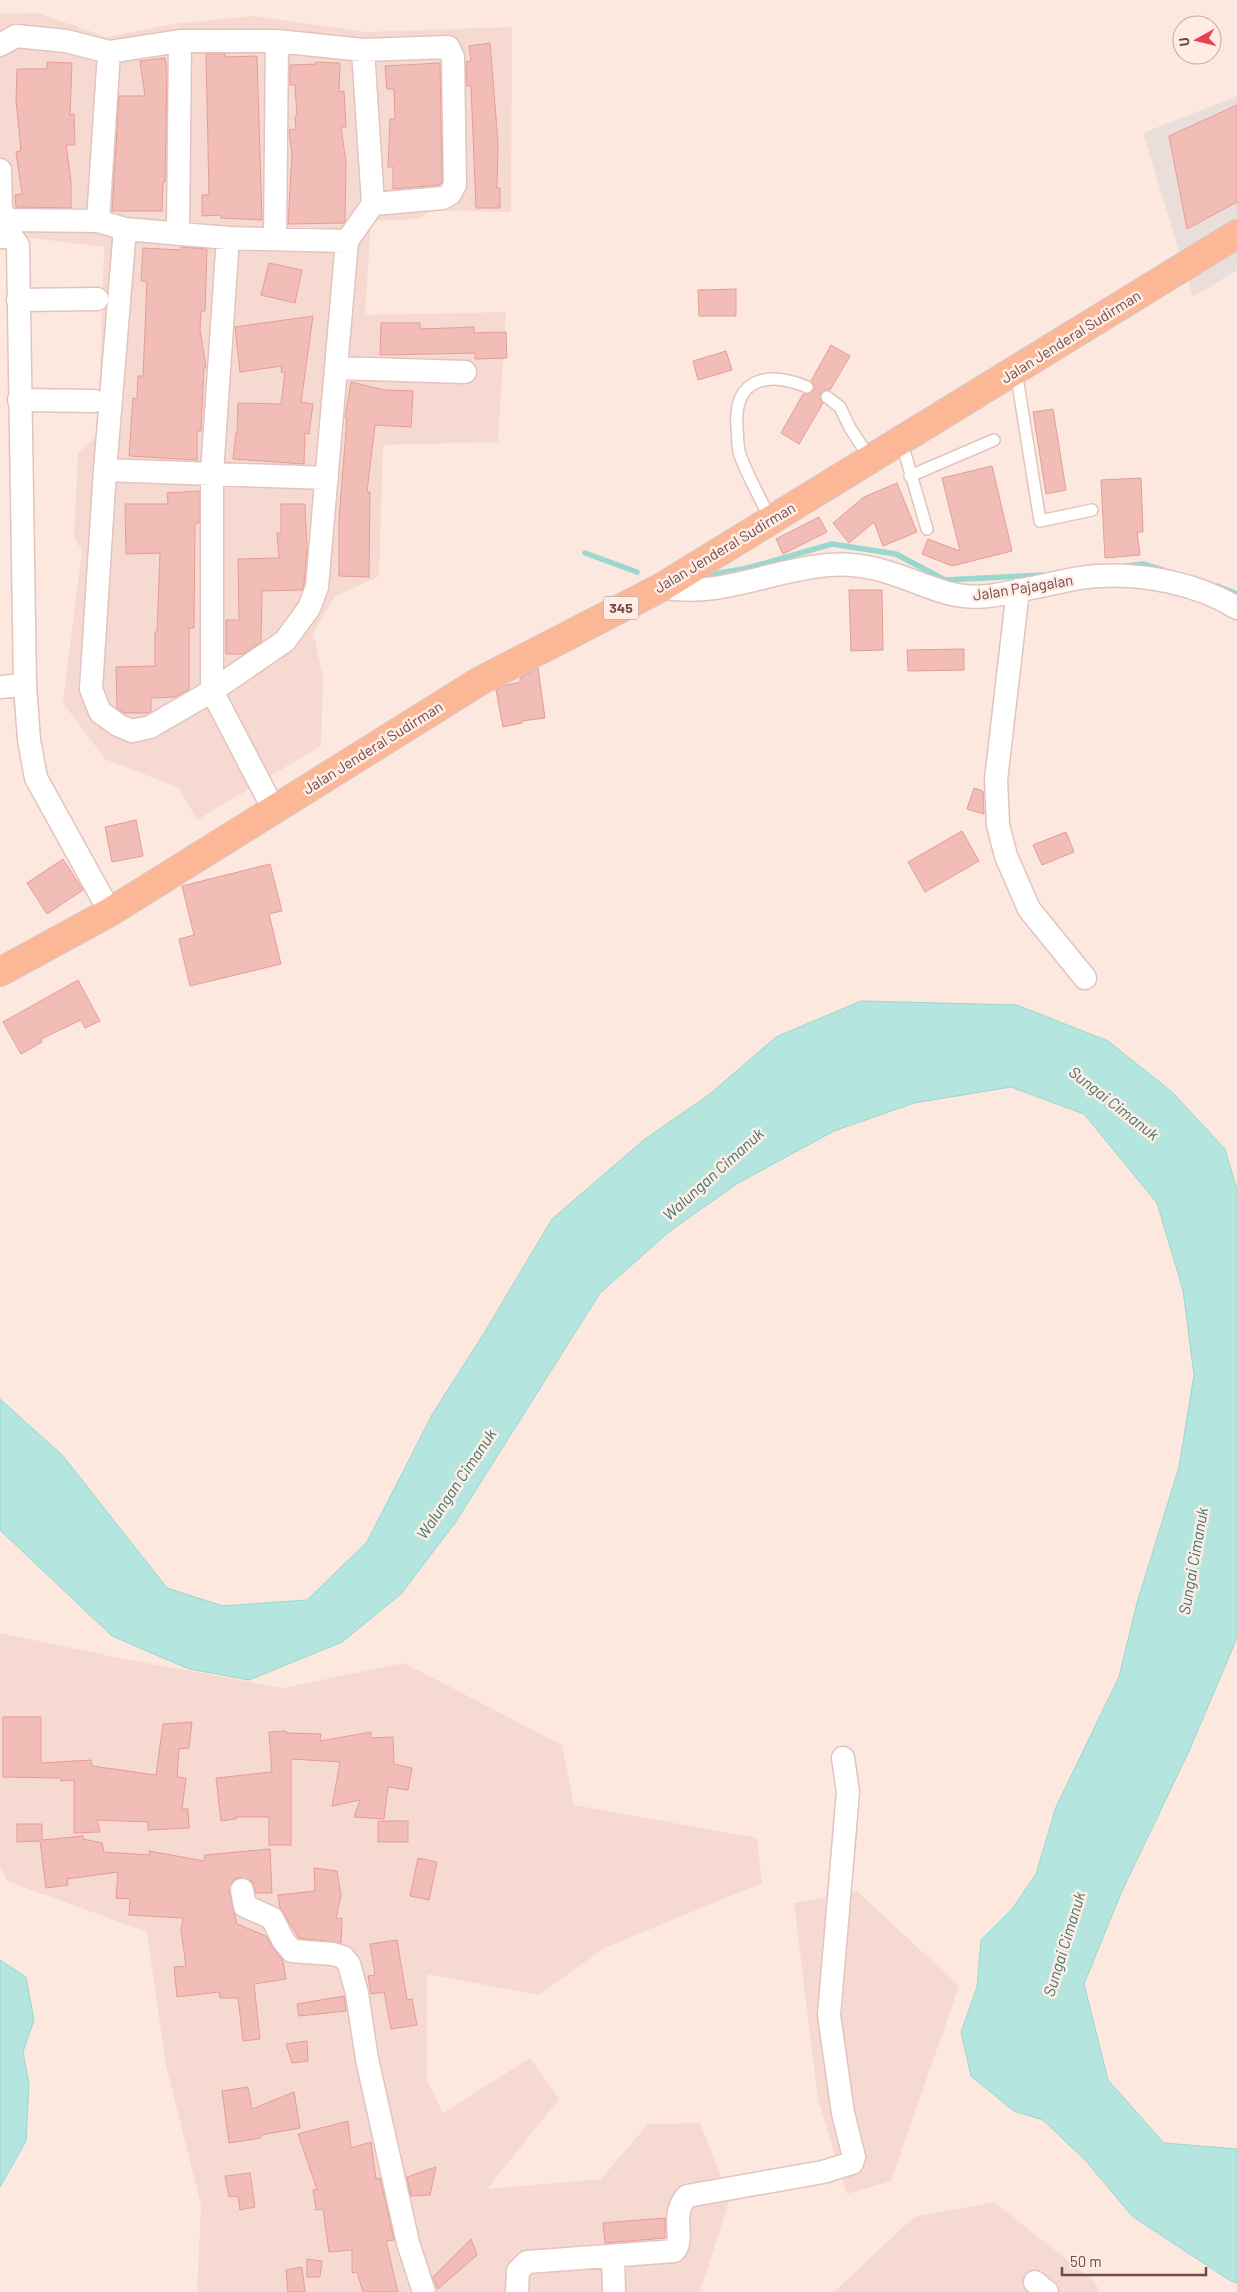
<svg xmlns="http://www.w3.org/2000/svg" width="1237" height="2292" font-family="Barlow,sans-serif">
	<style>
		.residential { fill: #f6dad1 }
		.industrial { fill: #eadedb }
		.water { fill: #b4e5de; stroke: #9ad7ce }
		.lines { fill: none; stroke-linecap: round; stroke-linejoin: round }
		.stream { stroke: #9ad7ce; stroke-width: 5.5 }
		.building { fill: #f2bcb7; stroke: #e49d97 }
		.service-casing { stroke: #e2c4be; stroke-width: 14 }
		.minor-casing { stroke: #e2c4be; stroke-width: 25 }
		.primary-casing { stroke: #d5c8c8; stroke-width: 30 }
		.service { stroke: #fff; stroke-width: 11 }
		.minor { stroke: #fff; stroke-width: 22 }
		.primary { stroke: #fcb896; stroke-width: 28 }
		.labels { text-anchor: middle; stroke-width: 5; stroke-linejoin: round; paint-order: stroke }
		.shield { fill: #ffede5; stroke: #9c7a76; stroke-width: 1 }
		.shield-label { font-size: 14px; font-weight: bold; fill: #724947 }
		.street-label { font-size: 15px; fill: #724947; stroke: #ffede5 }
		.water-label { font-size: 16px; font-style: italic; fill: #3b7870; stroke: #ffede5 }
	</style>
	<rect width="100%" height="100%" fill="#fce8df"/>
	<path class="residential" d="M37,13L107,37L172,24L253,16L367,32L512,27L511,212L433,210L418,219L371,221L365,315L506,312L498,442L383,445L379,576L335,597L313,632L323,678L321,746L197,820L179,788L105,759L63,703L82,551L74,537L78,453L98,435L104,247L0,234V14Z
		M0,1633L124,1659L283,1688L404,1663L562,1745L574,1805L757,1838L762,1883L604,1948L539,1995L427,1974V2080L443,2113L530,2058L559,2099L487,2189L601,2179L648,2124L700,2123L730,2198L700,2292H197L201,2206L166,2066L147,1932L7,1881L0,1866Z
		M857,1891L959,1986L891,2181L847,2194L818,2099L794,1903Z
		M994,2202L1094,2281L1100,2292H834L914,2217Z"/>
	<path class="industrial" d="M1237,96V270L1193,297L1143,133Z"/>
	<path class="water" d="M861,1001L1017,1005L1108,1041L1172,1092L1225,1149L1237,1190V1638L1189,1751L1121,1893L1084,1984L1108,2080L1164,2143L1237,2149V2283L1229,2280L1132,2216L1086,2161L1043,2120L1014,2111L971,2076L961,2032L977,1987L981,1940L1012,1909L1036,1874L1056,1807L1119,1677L1137,1603L1179,1467L1194,1375L1183,1290L1157,1203L1084,1114L1011,1087L914,1103L834,1131L738,1183L670,1231L600,1293L455,1523L401,1594L342,1642L249,1680L189,1669L112,1636L0,1530V1399L63,1456L167,1588L223,1606L307,1600L367,1542L433,1413L483,1335L552,1219L645,1139L710,1094L776,1037Z
		M0,1960L26,1977L34,2020L23,2052L29,2084L26,2141L0,2187Z"/>
	<g class="lines">
		<path class="stream" d="M585,553L637,572
			M1126,566L1143,564L1163,570
			M703,576L748,568L832,544L896,554L945,580L1042,575
			M1217,586L1237,594"/>
	</g>
	<path class="building" d="M490,43L498,143L497,188H500V208H476L471,86H467L466,62L471,61L469,46Z
		M206,54H225V57L257,56L262,220L221,218V215L202,216V195H209Z
		M165,58L167,72L165,182H163L162,211H112L119,96H145L140,61Z
		M47,62L72,63L70,115L74,114L75,145H66L71,181V208L16,207L15,195L22,194L16,152L21,151L16,100L17,69H47Z
		M316,62L340,63L339,92L344,91L346,127H341L346,162L345,221L344,223L288,224L292,154L289,130L296,129L295,116H297L295,85H290V65L316,64Z
		M440,63L442,182L439,185L393,189V167H388L390,119H395L394,89H387L385,66Z
		M1237,105V202L1187,229L1169,136Z
		M181,247L207,249L205,311H201L200,330L206,367L204,368L201,431H197V460L129,456L133,398L137,399L138,376H143L147,282L141,281L143,248L181,250Z
		M269,263L302,270L295,303L261,295Z
		M736,289V316H699L698,290Z
		M313,316L301,402L313,404L309,434L305,433L304,464L233,459L236,433H237L238,403L281,404L285,373L281,372L282,366L240,372L235,327Z
		M381,323H420V329L474,327V333L506,332L507,358L475,359V353L380,355Z
		M831,345L850,356L830,390H825L821,393L820,399L823,403L799,444L781,433L803,394H809L814,390V385L811,381Z
		M726,351L732,370L698,380L693,361Z
		M351,382L384,390L413,391L411,427L375,425L367,492H370L369,577L339,576V518L347,419L345,418Z
		M1053,409L1066,490L1046,494L1033,412Z
		M992,466L1012,551L952,566L922,554L928,539L960,551L942,478Z
		M1141,478L1143,532H1137L1140,555L1105,558L1101,480Z
		M897,483L917,532L883,546L874,522L849,543L833,523L864,497Z
		M199,491V523H195L194,628H189V689L175,697L151,698V711L148,713H124L117,708L116,667L155,666V632H157L160,553L126,554L125,504H168L167,493Z
		M281,504H305L307,550L304,584L302,590L262,591L261,642L243,654H226V620H239L238,559L279,558L277,533H281Z
		M819,517L827,532L783,554L776,539Z
		M849,590H882L883,650L851,651Z
		M964,649V670L908,671L907,650Z
		M538,668L545,718L522,721V723L503,727L496,690L506,685L520,682V678Z
		M974,788L983,791L984,814L967,809Z
		M136,820L143,856L112,862L105,827Z
		M962,831L979,861L925,892L908,862Z
		M1066,832L1074,852L1042,865L1033,845Z
		M63,859L83,890L47,914L27,883Z
		M270,864L282,911L269,914L281,964L190,986L179,939L194,935L182,886Z
		M78,980L100,1021L85,1028L81,1020L41,1039L42,1042L21,1054L3,1022Z
		M3,1717H41V1763L91,1760L92,1766L156,1775L163,1724L192,1722L189,1748L179,1749L177,1777L186,1778L182,1809H188L189,1828L148,1830V1822L97,1820L100,1832L74,1833V1780L61,1781L60,1778L3,1777Z
		M286,1731V1733L321,1734L320,1741L371,1732V1738L393,1737L394,1764L412,1768L408,1790L388,1787L384,1819L354,1817L360,1800L332,1806L340,1762L291,1759V1845H269V1817H236V1819L221,1821L216,1778L272,1772L269,1732Z
		M378,1821H408V1842H378Z
		M17,1824H42V1840L83,1836V1839L102,1843L104,1852L150,1855L149,1851L204,1861L205,1855L270,1849L272,1893H256L252,1881L240,1877L233,1880L229,1892L237,1924L266,1936L273,1948L283,1961L286,1979L254,1984L260,2039L243,2041L238,1998H220L219,1992L177,1997L174,1967L186,1966L181,1930L183,1918L129,1915L130,1899L116,1898L118,1872L67,1879L68,1885L46,1888L40,1841L17,1842Z
		M418,1858L437,1862L429,1900L410,1896Z
		M314,1868L337,1871L341,1895L336,1919L342,1918L341,1943L299,1938L280,1908L278,1895L315,1891Z
		M397,1940L407,2000L412,1999L417,2025L391,2029L384,1992L371,1994L368,1976L375,1975L370,1944Z
		M344,1996L346,2011L299,2016L297,2004Z
		M307,2041L308,2061L292,2063L286,2044Z
		M248,2087L252,2109L294,2092L300,2128L261,2135V2138L229,2143L222,2091Z
		M348,2121L351,2148L371,2142L376,2179L380,2178L394,2240L386,2241L398,2292H363L357,2272L352,2273V2250L329,2252L323,2209L316,2210L313,2190L317,2189L298,2134Z
		M436,2167L430,2195L411,2196L407,2177Z
		M250,2173L255,2207L240,2210L238,2196L229,2197L225,2176Z
		M665,2218V2238L605,2243L603,2223Z
		M471,2239L477,2255L438,2289L433,2277Z
		M307,2259L322,2261L320,2277H307Z
		M302,2267L305,2292H288L286,2270Z"/>
	<g class="lines">
		<defs>
			<path id="service" d="M1016,371L1040,521L1092,510
				M827,397L840,407L850,428L871,460
				M901,440L927,529
				M910,476L994,440
				M771,521C761,499 748,477 740,455C737,447 738,437 737,428C733,379 767,370 807,387"/>
			<path id="minor" d="M0,45L16,36L66,41L109,52L180,41H277L363,50L448,47L453,57L455,185L450,194L443,198L373,204
				M0,170L1,208L4,217L10,220L98,221L125,229L228,238L347,241
				M98,221L109,52
				M125,229L105,470L91,689L100,712L118,725L132,731L150,727L212,691L285,641L309,608L317,587L347,241L373,204L363,50
				M178,234L180,41
				M0,237H12L18,245L25,685L29,740L36,778L110,912
				M228,238L212,473V691L274,810
				M275,239L277,41
				M18,300L97,299
				M337,368L465,372
				M19,400L94,401
				M105,470L327,478
				M662,587C719,599 772,569 829,565C862,562 890,572 921,584C935,589 949,595 964,596C986,599 1010,592 1031,588C1053,584 1076,577 1098,576C1144,573 1198,584 1237,608
				M1018,590L996,780L998,825L1006,856L1029,909L1085,978
				M0,687L25,685
				M242,1890L245,1906L272,1918L283,1940L292,1951L333,1954L343,1957L349,1964L357,1993L367,2059L408,2243L424,2292
				M613,2257L614,2292
				M1035,2282L1047,2292
				M517,2292L518,2271L527,2262L674,2251C686,2238 669,2216 687,2196L823,2172L852,2163L854,2157L843,2113L829,2015L848,1792L843,1758"/>
			<path id="primary" d="M0,972L110,912L480,681L662,587L1237,234"/>
		</defs>
		<use href="#service" class="service-casing"/>
		<use href="#minor" class="minor-casing"/>
		<use href="#primary" class="primary-casing"/>
		<use href="#service" class="service"/>
		<use href="#minor" class="minor"/>
		<use href="#primary" class="primary"/>
	</g>
	<g class="labels">
		<rect class="shield" x="603.5" y="596.5" width="35" height="23" rx="4"/>
		<g class="shield-label">
			<text x="621" y="613">345</text>
		</g>
		<g class="street-label">
			<text transform="translate(1071 337) rotate(-32)" y="5">Jalan Jenderal Sudirman</text>
			<text transform="translate(725 548) rotate(-31)" y="5">Jalan Jenderal Sudirman</text>
			<text transform="translate(1023 588) rotate(-9)" y="5">Jalan Pajagalan</text>
			<text transform="translate(373 748) rotate(-32)" y="5">Jalan Jenderal Sudirman</text>
		</g>
		<g class="water-label">
			<text transform="translate(1114 1103) rotate(38)" y="6">Sungai Cimanuk</text>
			<text transform="translate(713 1174) rotate(-42)" y="6">Walungan Cimanuk</text>
			<text transform="translate(456 1484) rotate(-56)" y="6">Walungan Cimanuk</text>
			<text transform="translate(1193 1561) rotate(-80)" y="6">Sungai Cimanuk</text>
			<text transform="translate(1064 1944) rotate(-73)" y="6">Sungai Cimanuk</text>
		</g>
	</g>
	<g transform="translate(1197 40) rotate(262)"><circle r="24" fill="#ffede5" stroke="#c7aba6"/>
	<path d="M0-4L9 19L0 12L-9 19Z" fill="#e8424f"/>
	<text y="-8" font-size="14" font-weight="bold" text-anchor="middle" fill="#724947">U</text>
	</g>
	<path d="M1062 2267v8h144v-8" fill="none" stroke="#724947" stroke-width="2.5"/>
	<text x="1070" y="2267" font-size="15" fill="#724947" stroke="#ffede5" stroke-width="4" paint-order="stroke">50 m</text>
</svg>
